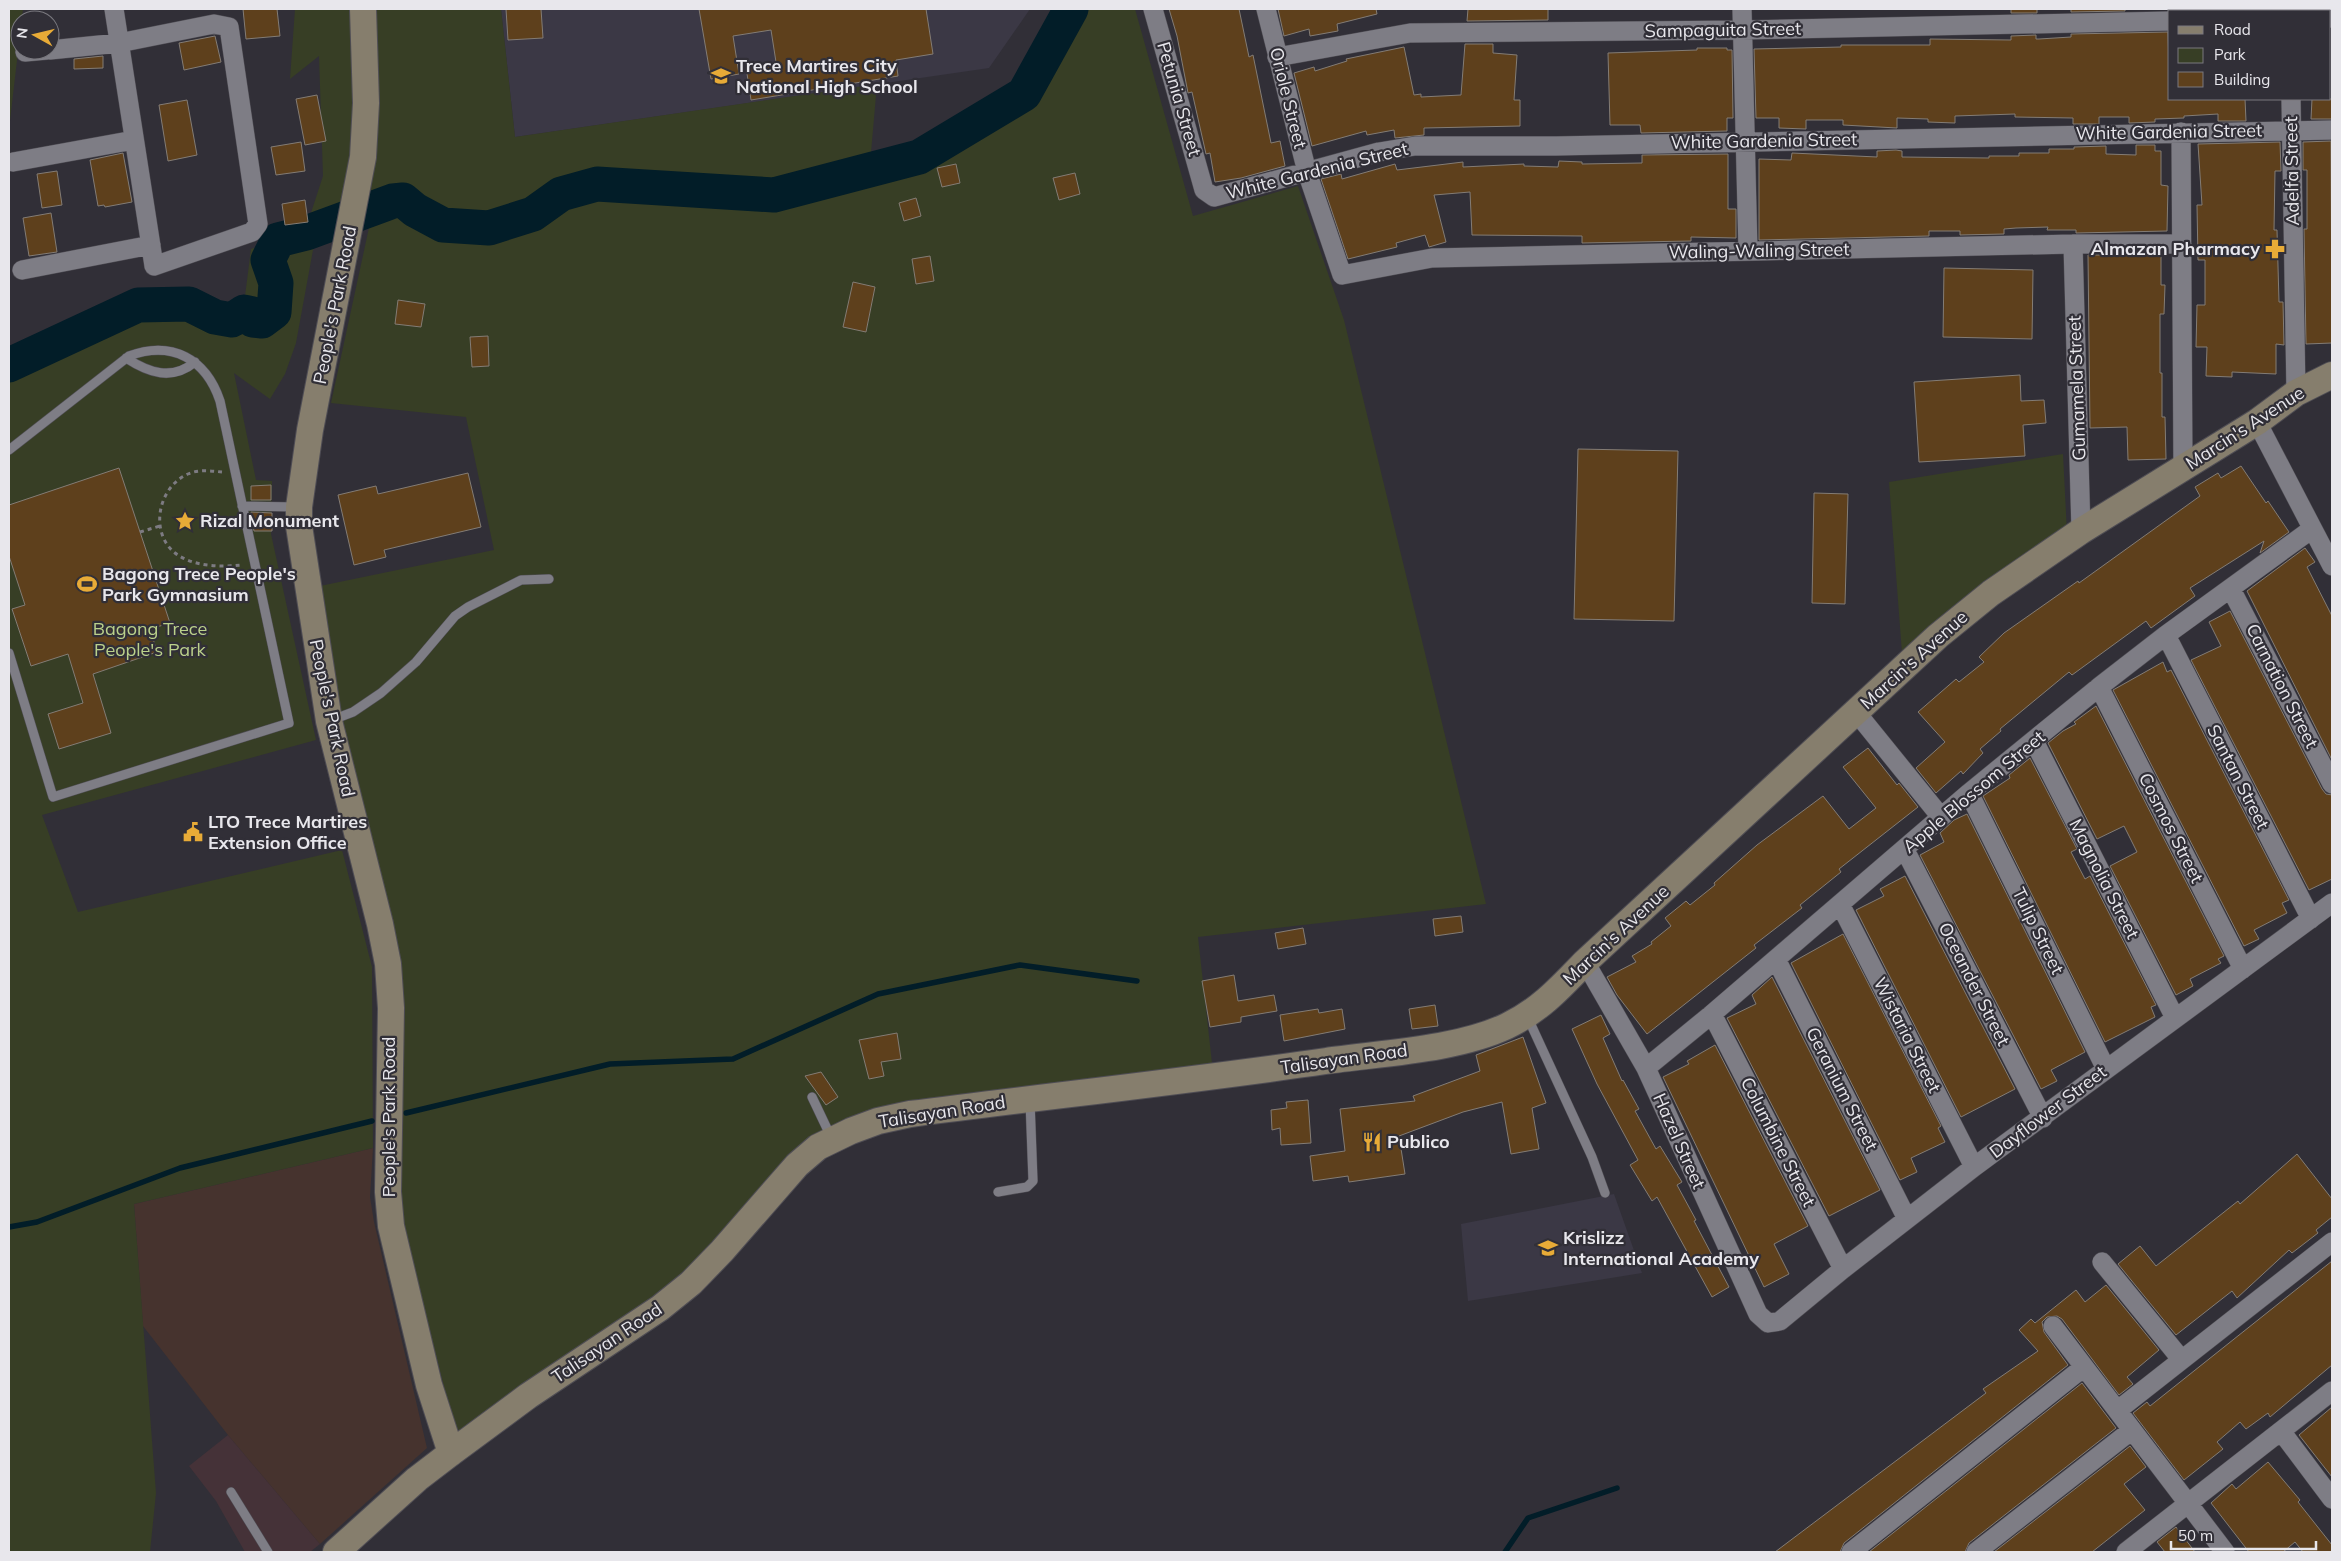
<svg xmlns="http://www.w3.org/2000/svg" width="2341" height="1561" font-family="Mulish,sans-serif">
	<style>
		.commercial { fill: #453238 }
		.industrial { fill: #46332e }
		.built { fill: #3b3845 }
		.green { fill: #373e25 }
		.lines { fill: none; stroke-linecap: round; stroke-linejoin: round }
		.stream { stroke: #021d28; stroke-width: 5.5 }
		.river { stroke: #021d28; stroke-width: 35 }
		.building { fill: #5e401c; stroke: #837c75 }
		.lane-casing { stroke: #4f4d54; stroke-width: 10 }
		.street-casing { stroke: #4f4d54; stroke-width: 20 }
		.secondary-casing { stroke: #4f4d54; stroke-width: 28 }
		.path { stroke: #7d7b82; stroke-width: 3; stroke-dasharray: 4 4; stroke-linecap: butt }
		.lane { stroke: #7e7d85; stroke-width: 9 }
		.street { stroke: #7e7d85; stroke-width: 19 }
		.secondary { stroke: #867e6d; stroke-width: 26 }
		.labels { text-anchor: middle; stroke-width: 4.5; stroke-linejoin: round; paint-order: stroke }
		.street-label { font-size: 18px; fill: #e8e7ec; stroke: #312f37 }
		.poi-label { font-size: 18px; font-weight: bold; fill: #e8e7ec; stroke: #312f37; text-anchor: start }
		.park-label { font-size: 18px; fill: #bbd18b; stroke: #312f37 }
	</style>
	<rect width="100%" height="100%" fill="#312f37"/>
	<path class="commercial" d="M228,1435L320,1544L310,1552H245L216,1501L189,1466Z"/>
	<path class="industrial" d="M373,1148L370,1197L374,1222L427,1448L320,1544L228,1435L143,1326L134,1204Z"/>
	<path class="built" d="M501,9H1030L989,68L515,137Z
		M1614,1194L1642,1273L1468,1301L1461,1224Z"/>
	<path class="green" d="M9,9H23L9,129Z
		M295,9H501L515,137L877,84L870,164L777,188L598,176L551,191L521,212L492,220H459L394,190L315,239L296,343L285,374L270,399L234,373L256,480L272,481L271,534L316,740L42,815L78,912L342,850L372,967L373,1148L134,1204L156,1493L150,1552H9V365L138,305L189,304L215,317L232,320L243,312L251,249L274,241L308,222L323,176L319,56L290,79Z
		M1075,9H1135L1193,216L1298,186L1344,320L1486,904L1198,937L1212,1063L936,1102L786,1161L748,1201L702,1259L661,1298L456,1433L423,1306L398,1200L399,975L335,710L320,586L494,550L466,417L331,403L370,223L393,204L402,203L442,228L489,231L532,219L564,197L597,189L775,202L920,163L1028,96Z
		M2063,454L2067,533L1902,653L1889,482Z"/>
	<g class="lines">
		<path class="stream" d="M406,1113L610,1064L733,1059L878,994L1020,965L1137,981
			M9,1227L37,1222L180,1168L372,1121
			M1505,1552L1528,1518L1617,1488"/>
		<path class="river" d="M9,365L138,305L189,304L215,317L232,320L244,312L253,314V320L262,321L274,312L276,283L268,260L278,240L306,233L393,201L403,200L415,210L443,225L489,228L533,214L561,194L597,184L774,195L919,157L1024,94L1071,9"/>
	</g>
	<path class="building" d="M243,9H277L280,36L246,39Z
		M506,9H541L543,38L508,40Z
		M699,9H926L933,54L896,60L898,76L751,100L746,67L776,62L771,30L733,36L739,74L711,79Z
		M1169,9H1239L1249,57L1253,55L1271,143L1280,141L1285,166L1241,178L1215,182L1210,153L1206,154L1192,92L1188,93L1177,36Z
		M1278,9H1376L1377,14L1337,24L1338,31L1310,36L1309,29L1284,36Z
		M1468,9H1548V20L1467,21Z
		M2011,9H2037V13H2011Z
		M2071,9H2125V11L2071,12Z
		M2168,32L2170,99H2245L2246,121H2218V114L2184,116V118L2155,119V122L2129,123V117H2099V124H2073V118L2015,117V114L1955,116V123L1928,122V119L1897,118V128L1843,125V120H1806V129L1779,128V118H1756L1754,49L1841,47V45H1930V39L2011,40V36L2036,35V39H2039L2071,37V34Z
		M215,36L221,62L184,70L179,43Z
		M1465,44H1493V53L1517,55L1514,100H1520V126L1424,128V135L1395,138L1394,130L1367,135L1366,131L1312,146L1294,73L1314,67L1315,71L1347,61L1346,59L1404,47L1414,95L1421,94V97L1461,95Z
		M1697,48H1727V50H1732L1733,118H1727V131L1641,133L1640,125H1610L1608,53L1697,50Z
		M103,56V68L74,69V59Z
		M317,95L326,141L305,145L296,99Z
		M2312,99H2332V119H2311Z
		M187,100L197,155L168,161L159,105Z
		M2331,141L2332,343L2306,344L2304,229H2307V170H2303V142Z
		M301,142L305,171L276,175L271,147Z
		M2280,142L2281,171H2275L2274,230H2277L2279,302H2283L2284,345L2276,344V374L2232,372V377L2206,376L2207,347H2196L2197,305H2205V260H2198L2197,205H2202L2198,144Z
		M2136,145H2155V151H2161V185L2168,186L2167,231L2076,233V230H2047L2048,227L2016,228L2004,229V234L1960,235V231H1929V236L1759,240V159L1791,160L1792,153L1877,157V151L1896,150L1902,151V157L1989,158V156H2019V153H2049V149H2074V147L2106,146V154L2136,155Z
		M123,153L132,202L105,207L104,205L98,206L90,160Z
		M1728,154V209H1736V238L1691,237V241L1582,243V236L1472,235L1470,192L1434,195L1446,242L1429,247L1425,235L1396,243L1397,247L1348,259L1321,179L1341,174L1342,179L1395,164L1397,170L1463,162V167L1524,164V166L1558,167L1559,161L1582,162V164L1642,163V155Z
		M956,164L960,183L942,187L937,168Z
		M57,171L62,205L42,208L37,174Z
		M1075,173L1080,194L1059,200L1053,178Z
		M916,198L921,216L904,221L899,203Z
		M305,200L308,222L285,225L282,204Z
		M51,213L57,252L29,256L23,218Z
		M2088,255H2161V285H2165L2164,314H2160V373H2162V417H2165L2166,459L2128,460L2127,427L2090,428Z
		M930,256L934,281L916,284L912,259Z
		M1944,268L2033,270L2032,339L1943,337Z
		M853,282L875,287L866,332L843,327Z
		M398,300L425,304L421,327L395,324Z
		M488,336L489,366L472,367L470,337Z
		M2020,375L2021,401L2044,400L2046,423L2023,425L2025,456L1919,462L1914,382Z
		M1578,449L1678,451L1674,621L1574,619Z
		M2241,466L2266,503L2268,501L2289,532L2260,553L2264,541L2190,588L2195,596L2151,628L2146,621L2072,675L2069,672L2000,729L2001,731L1980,749L1983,753L1963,774L1961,771L1936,793L1916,768L1945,742L1918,712L1956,679L1959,682L1984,662L1979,657L2004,633L2078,581L2079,583L2200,496L2195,487L2218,473L2221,478Z
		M119,468L170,623L150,629L157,652L93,674L111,733L59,749L48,714L83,703L68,654L31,666L12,609L25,605L9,556V505Z
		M468,473L481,527L384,550L386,557L354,565L338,495L376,486L378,494Z
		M271,485V500H251V486Z
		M1814,493L1848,494L1845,604L1812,603Z
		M251,512L272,513V531H254Z
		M2305,548L2315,562L2307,567L2332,616V760L2247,591Z
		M2230,611L2322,789L2326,794L2332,795V879L2309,890L2191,660L2221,646L2209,622Z
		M2163,662L2167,672L2171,670L2289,900L2282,903L2287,913L2254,930L2259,939L2244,946L2113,690Z
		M2096,706L2224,956L2218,959L2221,963L2190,979L2193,986L2176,995L2110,866L2137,852L2124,826L2097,839L2048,743L2063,731L2076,724L2074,722Z
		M1868,748L1897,785L1899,783L1918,807L1839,869L1841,872L1800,905L1802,908L1754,945L1756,948L1647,1034L1617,995L1607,977L1636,962L1632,956L1652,944L1651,942L1671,926L1665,918L1686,901L1690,905L1715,885L1714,883L1757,845L1823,796L1849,829L1876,808L1843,767Z
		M2030,758L2077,849L2071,852L2085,879L2090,876L2156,1005L2151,1007L2155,1017L2105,1042L1983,796L2010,778L2009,775Z
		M1967,814L2085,1052L2051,1070L2057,1081L2041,1089L1920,855L1944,842L1940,833L1954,820Z
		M1905,876L2015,1089L1961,1117L1856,910L1884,896L1880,889Z
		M1461,916L1463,932L1435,936L1433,919Z
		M1303,928L1306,944L1278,949L1275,933Z
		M1843,934L1941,1126L1938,1128L1945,1142L1911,1158L1917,1172L1900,1180L1791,963Z
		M1234,975L1238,1001L1274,995L1277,1011L1241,1017V1022L1210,1027L1202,981Z
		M1772,977L1880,1190L1829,1216L1727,1018L1756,1004L1752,995Z
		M1435,1005L1438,1026L1412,1029L1409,1009Z
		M1318,1009L1319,1013L1342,1009L1345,1029L1284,1041L1280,1015Z
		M1601,1015L1610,1034L1603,1038L1622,1081L1623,1080L1639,1109L1635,1111L1656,1149L1660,1146L1682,1182L1677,1185L1696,1220L1694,1221L1729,1287L1712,1297L1657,1197L1652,1201L1630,1165L1638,1160L1597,1084L1572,1029Z
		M897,1033L901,1059L881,1062L884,1076L869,1079L859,1040Z
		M1523,1037L1546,1103L1532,1108L1539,1149L1511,1154L1502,1102L1463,1112L1399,1136L1405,1174L1349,1182L1348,1176L1313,1181L1310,1156L1345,1151L1340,1109L1415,1101L1413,1096L1480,1071L1476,1055Z
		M1715,1045L1808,1226L1774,1244L1789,1274L1764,1287L1663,1077L1689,1064L1687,1061Z
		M821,1072L838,1097L826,1105L805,1076Z
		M1308,1100L1311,1143L1281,1145L1280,1128L1272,1130L1271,1110L1287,1108L1286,1102Z
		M2297,1154L2332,1199V1217L2316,1230L2318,1233L2292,1253L2289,1250L2237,1298L2232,1291L2176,1335L2118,1264L2140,1246L2156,1266L2238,1201L2240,1204Z
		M2332,1261V1365L2270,1417L2268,1413L2246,1429L2240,1422L2217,1442L2223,1449L2184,1480L2133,1413L2147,1402L2150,1406Z
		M2106,1285L2159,1350L2127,1377L2133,1384L2119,1395L2062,1319L2057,1316L2047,1317L2042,1322L2044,1332L2068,1365L1844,1543L1840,1552H1775L1986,1393L1983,1389L2038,1351L2019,1330L2031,1319L2035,1323L2076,1290L2085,1302Z
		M2082,1383L2116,1428L1969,1543L1965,1552H1869Z
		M2332,1407V1477L2299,1435Z
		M2130,1446L2146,1467L2124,1484L2145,1510L2092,1552H1994Z
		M2268,1462L2300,1500L2298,1502L2332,1545V1552H2303L2295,1542L2283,1552H2249L2211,1503L2232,1484L2236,1489Z
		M2176,1527L2195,1552H2165L2157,1542Z"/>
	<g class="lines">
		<defs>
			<path id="lane" d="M126,358C149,373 172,381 195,362
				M9,450L129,356C172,340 206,359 220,401L289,723L53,797L9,653
				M242,506L296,507
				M332,720L353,712L381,693L416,662L455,616L468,607L521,580L549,579
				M1527,1016L1592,1157L1605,1193
				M812,1097L831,1137
				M998,1192L1027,1187L1033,1181L1030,1101
				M231,1492L268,1552"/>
			<path id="street" d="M1153,9L1204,190L1214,197L1379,152L1415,146H1556L2332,130
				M1266,9L1307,172L1342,275L1432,258L2073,244H2182
				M1742,9L1748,251
				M2289,9V11
				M2330,18H2332
				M50,50L119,43L214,24L229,27L258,224L252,232L154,266C141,180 127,94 114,9
				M25,52L47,50
				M1277,57L1410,33L1742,30L2170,21
				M2291,99L2296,393
				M2181,132L2183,469
				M13,162L134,140
				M2073,244L2081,531
				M22,270L151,245
				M2257,422L2332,566
				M2231,589L2332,784
				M2166,635L2311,919
				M2099,687L2243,969
				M1856,712L1941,817
				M2034,741L2175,1018
				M1969,793L2106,1069
				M1905,850L2043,1118
				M1840,904L1974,1167
				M1776,959L1907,1219
				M1585,962L1646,1068L1758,1314L1768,1323L1780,1321L1843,1269L1974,1167L2332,903
				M1712,1014L1843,1269
				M1646,1068L1712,1014L1969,793L2099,687L2166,635L2312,529
				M2102,1262L2181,1359
				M2053,1326L2225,1552
				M2118,1410L2332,1242
				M2281,1431L2332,1499
				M1851,1552L2084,1367
				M1976,1552L2132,1430
				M2126,1552L2332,1391"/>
			<path id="secondary" d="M363,9L366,103L363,157L310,430L299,507V526L329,721L380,924L388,964L391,1008L388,1192L391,1226L429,1385L451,1453
				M336,1552L417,1479L451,1453L528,1396L660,1308L691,1283L722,1251L797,1165L818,1147L851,1131L878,1121L910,1114C1049,1096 1188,1081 1326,1061C1382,1053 1456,1050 1507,1026C1540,1010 1560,988 1585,962L1938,636L1991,593L2081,531L2257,422L2296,393L2332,375"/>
		</defs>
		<use href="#lane" class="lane-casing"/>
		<use href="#street" class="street-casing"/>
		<use href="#secondary" class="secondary-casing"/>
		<path class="path" d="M222,472C211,471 199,469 188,474C158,487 149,532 175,553C193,567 221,567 242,565
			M140,532L160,526"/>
		<use href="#lane" class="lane"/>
		<use href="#street" class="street"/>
		<use href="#secondary" class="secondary"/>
	</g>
	<defs>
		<symbol id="school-bare" viewBox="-9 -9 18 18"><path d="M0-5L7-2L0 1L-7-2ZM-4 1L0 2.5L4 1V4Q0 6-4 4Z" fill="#e8ab37" stroke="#312f37" stroke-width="2.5" paint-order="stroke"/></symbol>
		<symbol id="pharmacy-bare" viewBox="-9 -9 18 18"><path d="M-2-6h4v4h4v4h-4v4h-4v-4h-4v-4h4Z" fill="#e8ab37" stroke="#312f37" stroke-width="2.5" paint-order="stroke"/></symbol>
		<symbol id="sight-bare" viewBox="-9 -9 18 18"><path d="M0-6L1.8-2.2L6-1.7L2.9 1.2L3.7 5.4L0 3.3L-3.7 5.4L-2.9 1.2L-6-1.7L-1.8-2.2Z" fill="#e8ab37" stroke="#312f37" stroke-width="2.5" paint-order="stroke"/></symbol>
		<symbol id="stadium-bare" viewBox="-9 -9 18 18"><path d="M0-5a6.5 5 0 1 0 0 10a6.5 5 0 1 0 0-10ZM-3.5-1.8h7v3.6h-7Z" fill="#e8ab37" stroke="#312f37" stroke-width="2.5" paint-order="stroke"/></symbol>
		<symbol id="civic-bare" viewBox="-9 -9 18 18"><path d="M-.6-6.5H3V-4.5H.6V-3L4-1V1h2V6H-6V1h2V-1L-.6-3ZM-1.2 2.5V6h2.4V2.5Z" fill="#e8ab37" stroke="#312f37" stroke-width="2.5" paint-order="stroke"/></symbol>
		<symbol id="restaurant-bare" viewBox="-9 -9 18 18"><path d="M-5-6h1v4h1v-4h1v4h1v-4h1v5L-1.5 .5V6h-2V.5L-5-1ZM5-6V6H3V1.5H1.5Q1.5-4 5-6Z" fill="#e8ab37" stroke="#312f37" stroke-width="2.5" paint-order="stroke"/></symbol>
	</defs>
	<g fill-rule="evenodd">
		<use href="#school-bare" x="707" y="62" width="28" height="28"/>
		<use href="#pharmacy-bare" x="2261" y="235" width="28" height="28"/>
		<use href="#sight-bare" x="171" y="507" width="28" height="28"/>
		<use href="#stadium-bare" x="73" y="570" width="28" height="28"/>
		<use href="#civic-bare" x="179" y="818" width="28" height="28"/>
		<use href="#restaurant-bare" x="1358" y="1128" width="28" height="28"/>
		<use href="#school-bare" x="1534" y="1234" width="28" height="28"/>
	</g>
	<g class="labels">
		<g class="street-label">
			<text transform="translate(1723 30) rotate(-1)" y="6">Sampaguita Street</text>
			<text transform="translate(1288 98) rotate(76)" y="6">Oriole Street</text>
			<text transform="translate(1179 99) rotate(74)" y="6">Petunia Street</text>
			<text transform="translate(2169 132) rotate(-1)" y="6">White Gardenia Street</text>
			<text transform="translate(1764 141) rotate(-1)" y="6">White Gardenia Street</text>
			<text transform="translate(1317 171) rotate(-14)" y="6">White Gardenia Street</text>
			<text transform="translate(2292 171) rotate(-91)" y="6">Adelfa Street</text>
			<text transform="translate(1759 251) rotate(-1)" y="6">Waling-Waling Street</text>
			<text transform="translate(335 305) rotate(-79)" y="6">People's Park Road</text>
			<text transform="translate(2077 388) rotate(-92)" y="6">Gumamela Street</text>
			<text transform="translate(2245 428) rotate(-33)" y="6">Marcin's Avenue</text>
			<text transform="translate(1914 660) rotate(-42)" y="6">Marcin's Avenue</text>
			<text transform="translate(2282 686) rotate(63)" y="6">Carnation Street</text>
			<text transform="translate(332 718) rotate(78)" y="6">People's Park Road</text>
			<text transform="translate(2238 777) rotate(63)" y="6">Santan Street</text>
			<text transform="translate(1974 792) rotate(-40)" y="6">Apple Blossom Street</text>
			<text transform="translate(2171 828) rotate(63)" y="6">Cosmos Street</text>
			<text transform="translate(2104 879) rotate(63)" y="6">Magnolia Street</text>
			<text transform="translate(2038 931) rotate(64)" y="6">Tulip Street</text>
			<text transform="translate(1616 935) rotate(-43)" y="6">Marcin's Avenue</text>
			<text transform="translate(1974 984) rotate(63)" y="6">Oceander Street</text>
			<text transform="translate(1907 1035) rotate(63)" y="6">Wistaria Street</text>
			<text transform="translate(1344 1059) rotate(-8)" y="6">Talisayan Road</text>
			<text transform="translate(1842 1089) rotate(63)" y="6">Geranium Street</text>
			<text transform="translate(942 1112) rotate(-9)" y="6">Talisayan Road</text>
			<text transform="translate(2048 1112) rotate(-37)" y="6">Dayflower Street</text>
			<text transform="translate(389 1117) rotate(-90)" y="6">People's Park Road</text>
			<text transform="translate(1679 1141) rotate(66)" y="6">Hazel Street</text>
			<text transform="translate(1778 1142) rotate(63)" y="6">Columbine Street</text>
			<text transform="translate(607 1343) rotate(-34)" y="6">Talisayan Road</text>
		</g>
		<g class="poi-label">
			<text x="736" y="72">Trece Martires City<tspan x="736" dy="21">National High School</tspan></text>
			<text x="2260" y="255" text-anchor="end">Almazan Pharmacy</text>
			<text x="200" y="527">Rizal Monument</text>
			<text x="102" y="580">Bagong Trece People's<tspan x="102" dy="21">Park Gymnasium</tspan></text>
			<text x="208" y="828">LTO Trece Martires<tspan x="208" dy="21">Extension Office</tspan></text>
			<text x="1387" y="1148">Publico</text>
			<text x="1563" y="1244">Krislizz<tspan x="1563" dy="21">International Academy</tspan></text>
		</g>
		<g class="park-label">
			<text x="150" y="635">Bagong Trece<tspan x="150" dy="21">People's Park</tspan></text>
		</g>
	</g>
	<rect width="2341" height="1561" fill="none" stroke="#e8e7ec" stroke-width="20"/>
	<rect x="2168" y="10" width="162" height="90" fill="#312f37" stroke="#7a797f"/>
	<rect x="2178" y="26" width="25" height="8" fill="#867e6d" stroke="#7a797f"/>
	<text x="2214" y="35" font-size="15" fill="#e8e7ec">Road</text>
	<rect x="2178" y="48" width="25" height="15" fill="#373e25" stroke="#7a797f"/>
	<text x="2214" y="60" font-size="15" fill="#e8e7ec">Park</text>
	<rect x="2178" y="72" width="25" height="15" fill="#5e401c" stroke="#7a797f"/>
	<text x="2214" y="85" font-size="15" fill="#e8e7ec">Building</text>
	<g transform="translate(35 35) rotate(278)"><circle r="24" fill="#312f37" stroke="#7a797f"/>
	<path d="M0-4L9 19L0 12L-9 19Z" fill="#e8ab37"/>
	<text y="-8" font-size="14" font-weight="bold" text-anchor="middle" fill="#e8e7ec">N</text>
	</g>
	<path d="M2171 1541v8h145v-8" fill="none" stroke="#e8e7ec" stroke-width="2.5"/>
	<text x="2178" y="1541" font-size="15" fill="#e8e7ec" stroke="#312f37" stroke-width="4" paint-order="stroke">50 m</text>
</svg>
